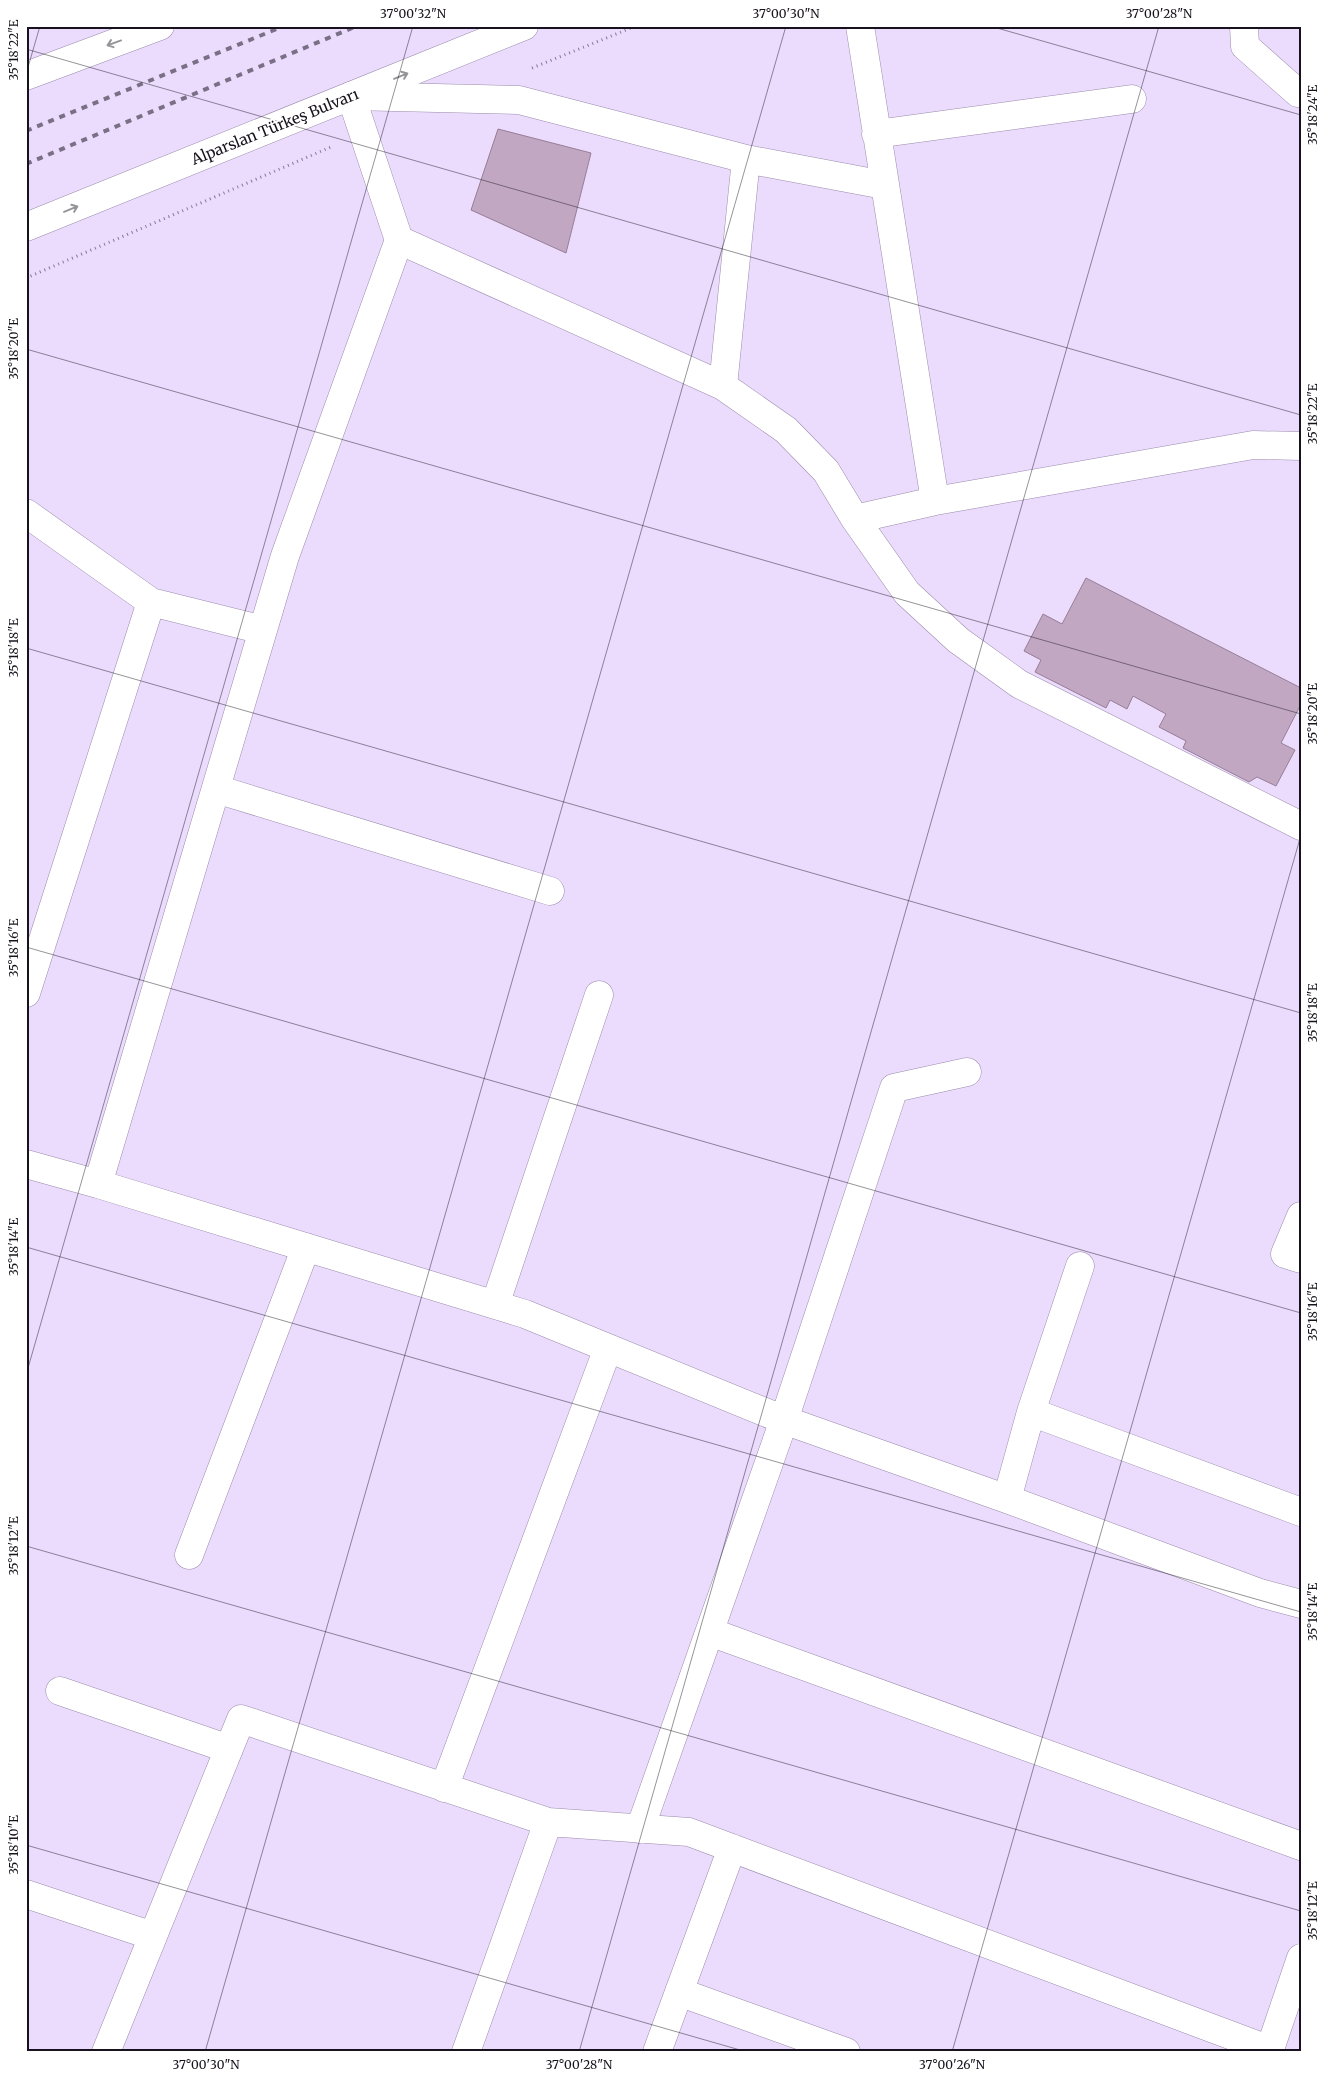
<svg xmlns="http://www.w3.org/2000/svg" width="1327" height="2078" font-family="Merriweather,serif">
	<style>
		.building { fill: #c2a7c2; stroke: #977e97 }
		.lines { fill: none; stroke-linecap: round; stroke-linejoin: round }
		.minor-casing { stroke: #9b8cab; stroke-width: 29 }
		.tertiary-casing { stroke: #9b8cab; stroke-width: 29 }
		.primary-casing { stroke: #9b8cab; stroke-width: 29 }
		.path { stroke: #867b92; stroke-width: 3; stroke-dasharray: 1 4; stroke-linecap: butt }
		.minor { stroke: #fff; stroke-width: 28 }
		.tertiary { stroke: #fff; stroke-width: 28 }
		.primary { stroke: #fff; stroke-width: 28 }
		.rail { stroke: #7a7086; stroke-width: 4; stroke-dasharray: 6 6; stroke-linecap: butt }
		.oneway { stroke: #979499 }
		.ticks { fill: none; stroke: #17121d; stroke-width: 1; stroke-opacity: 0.45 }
		.labels { text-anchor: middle; stroke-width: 4; stroke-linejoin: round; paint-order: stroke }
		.street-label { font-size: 15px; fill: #17121d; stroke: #fff }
		.neatline { fill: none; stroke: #17121d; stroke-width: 2 }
		.ticks-label { font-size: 12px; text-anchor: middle; fill: #17121d }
	</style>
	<rect width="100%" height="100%" fill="#ebdbfd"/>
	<path class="building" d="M498,129L591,153L566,253L471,210Z
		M1086,578L1301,688V704L1281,743L1295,750L1276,786L1257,777L1249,782L1183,748L1186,741L1159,727L1166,714L1133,696L1127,709L1110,700L1106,708L1035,672L1041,660L1024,651L1043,614L1062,624Z"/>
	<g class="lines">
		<defs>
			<path id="minor" d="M860,26L935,501
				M1244,26L1245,46L1298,93H1301
				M876,134L1132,99
				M746,159L519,100L351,96L399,240L285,556L98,1184L525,1314L784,1420L1007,1499L1260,1593L1301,1604
				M399,240L723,386L786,430L826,471L855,519L907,593L958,640L1019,684L1301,826
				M723,386L746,159L884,185
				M26,513L151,602L263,630
				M855,519L935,501L1253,445L1301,446
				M216,789L550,891
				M26,993L151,602
				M26,1164L98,1184
				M1301,1216L1285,1254L1301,1259
				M495,1305L599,995
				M1031,1412L1301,1512
				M1007,1499L1031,1412L1080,1266
				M189,1555L306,1247
				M710,1632L1301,1846
				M60,1691L229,1749
				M444,1788L608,1348
				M640,1829L784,1420L894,1088L967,1072
				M26,1894L153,1936
				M679,1992L846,2052
				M106,2052L241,1719L548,1822L689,1832L1270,2050
				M466,2052L548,1822
				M657,2052L732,1848"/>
			<path id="tertiary" d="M1269,2052L1301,1958"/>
			<path id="primary" d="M26,76L160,26
				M26,227L524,26"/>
		</defs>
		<use href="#minor" class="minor-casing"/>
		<use href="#tertiary" class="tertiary-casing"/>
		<use href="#primary" class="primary-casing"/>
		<path class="path" d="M532,68L636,26
			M26,278L331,147"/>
		<use href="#minor" class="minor"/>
		<use href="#tertiary" class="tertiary"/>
		<use href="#primary" class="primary"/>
		<path class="rail" d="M26,131L284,26
			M26,164L357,26"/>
	</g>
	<defs><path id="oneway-shaft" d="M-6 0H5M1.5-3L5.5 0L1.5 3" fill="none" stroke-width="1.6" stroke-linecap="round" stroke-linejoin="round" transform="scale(1.25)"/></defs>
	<g class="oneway">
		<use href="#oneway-shaft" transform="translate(114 43) rotate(160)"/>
		<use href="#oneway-shaft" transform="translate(401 76) rotate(-22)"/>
		<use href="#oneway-shaft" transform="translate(71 209) rotate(-22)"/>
	</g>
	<path class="ticks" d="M990,26L1301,115M26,49L1301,415M26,74L40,26M26,349L1301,714M26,648L1301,1013M26,947L1301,1313M26,1247L1301,1612M26,1375L413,26M26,1546L1301,1911M26,1845L747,2052M205,2052L786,26M579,2052L1159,26M952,2052L1301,835"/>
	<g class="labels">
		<g class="street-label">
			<text transform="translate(275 127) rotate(-22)" y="5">Alparslan Türkeş Bulvarı</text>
		</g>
	</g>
	<rect width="1327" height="2078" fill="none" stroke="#ffffff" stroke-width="55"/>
	<rect x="28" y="28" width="1272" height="2022" class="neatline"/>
	<g class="ticks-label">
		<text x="413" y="18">37°00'32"N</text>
		<text x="786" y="18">37°00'30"N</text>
		<text x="1159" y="18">37°00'28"N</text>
		<text transform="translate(14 50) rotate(-90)" y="4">35°18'22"E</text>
		<text transform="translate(1313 115) rotate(-90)" y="4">35°18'24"E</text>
		<text transform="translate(14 349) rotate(-90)" y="4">35°18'20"E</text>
		<text transform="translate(1313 414) rotate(-90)" y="4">35°18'22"E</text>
		<text transform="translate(14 648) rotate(-90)" y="4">35°18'18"E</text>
		<text transform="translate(1313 714) rotate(-90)" y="4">35°18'20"E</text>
		<text transform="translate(14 948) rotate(-90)" y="4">35°18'16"E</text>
		<text transform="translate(1313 1013) rotate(-90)" y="4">35°18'18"E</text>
		<text transform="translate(14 1247) rotate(-90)" y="4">35°18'14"E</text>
		<text transform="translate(1313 1312) rotate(-90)" y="4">35°18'16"E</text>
		<text transform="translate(14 1546) rotate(-90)" y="4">35°18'12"E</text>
		<text transform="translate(1313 1612) rotate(-90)" y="4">35°18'14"E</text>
		<text transform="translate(14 1845) rotate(-90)" y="4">35°18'10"E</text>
		<text transform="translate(1313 1911) rotate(-90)" y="4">35°18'12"E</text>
		<text x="206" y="2069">37°00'30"N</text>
		<text x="579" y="2069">37°00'28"N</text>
		<text x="952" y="2069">37°00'26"N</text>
	</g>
</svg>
